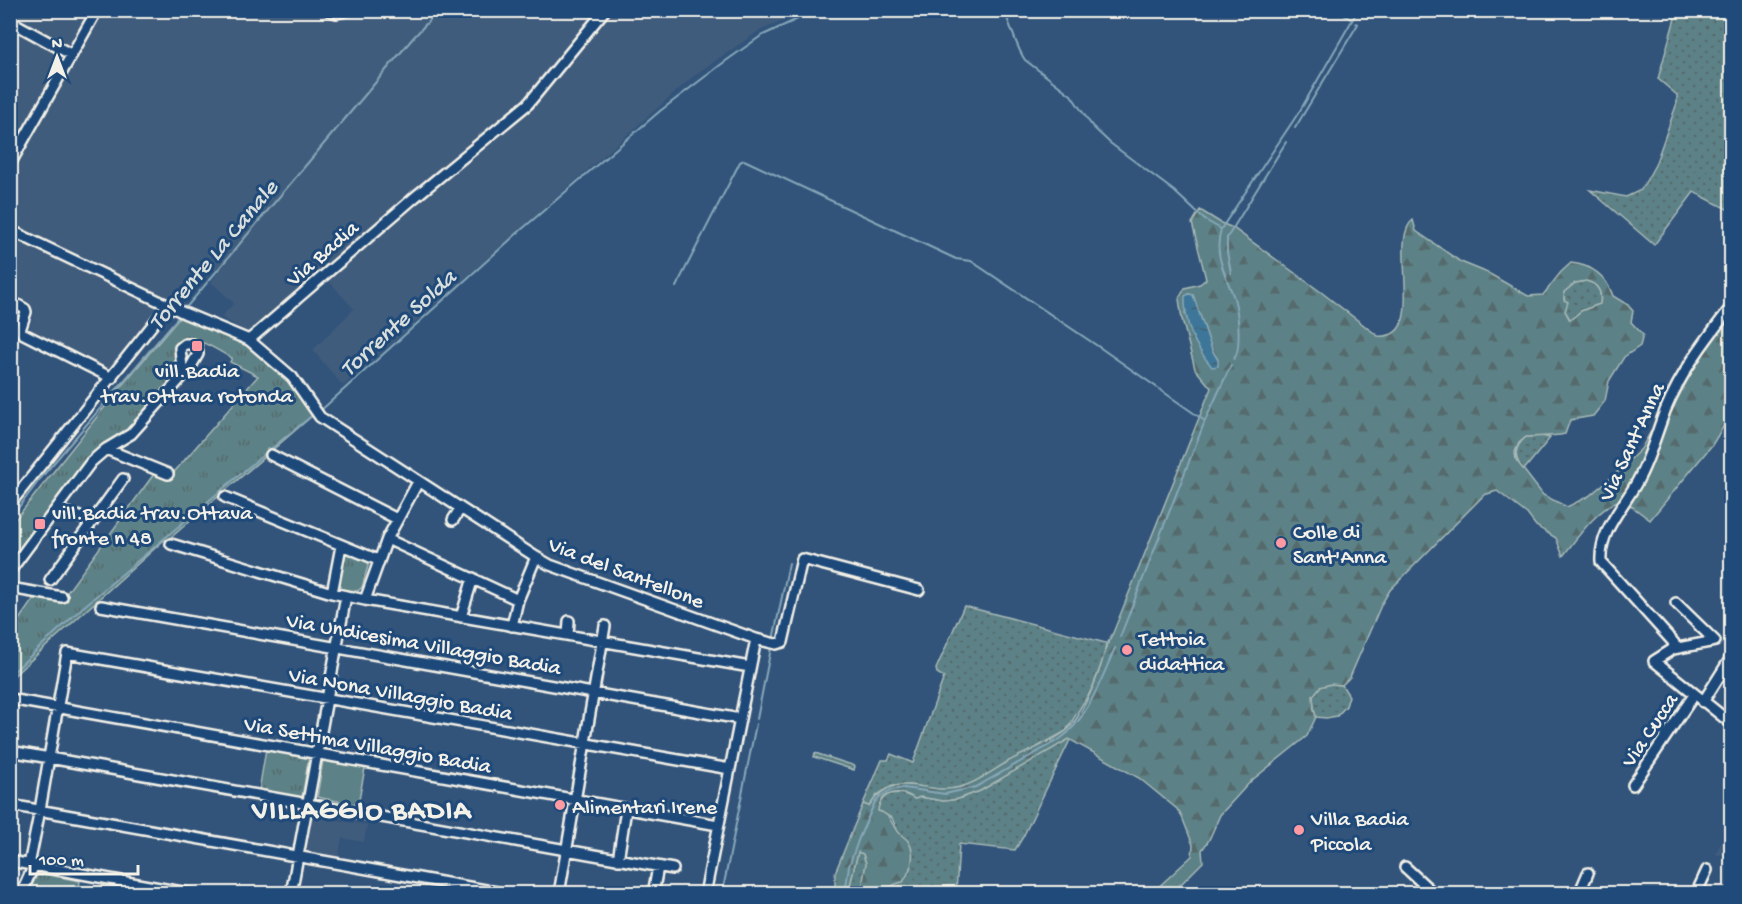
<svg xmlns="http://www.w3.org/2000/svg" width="1742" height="904" font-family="'Gochi Hand',sans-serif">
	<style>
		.built { fill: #405b7c }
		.grass { fill: url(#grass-dots); stroke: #a8b9b7; stroke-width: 1.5 }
		.forest { fill: url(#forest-firs); stroke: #a8b9b7; stroke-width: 1.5; fill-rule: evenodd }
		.park { fill: url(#park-tufts); stroke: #a8b9b7; stroke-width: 1.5 }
		.garden { fill: #5c8186; stroke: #a8b9b7; stroke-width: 1.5 }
		.water { fill: url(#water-ripples); stroke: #87a7b8; stroke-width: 1.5 }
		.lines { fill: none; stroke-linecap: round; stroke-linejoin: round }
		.stream { stroke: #87a7b8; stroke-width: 2 }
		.minor-casing { stroke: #f4f1e8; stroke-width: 14 }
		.minor { stroke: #1f4a7a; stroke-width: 9 }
		.poi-dot { fill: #ff9aa2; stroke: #1f4a7a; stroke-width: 2 }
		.labels { text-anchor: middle; stroke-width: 6; stroke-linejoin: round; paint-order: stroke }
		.street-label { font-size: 22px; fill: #f4f1e8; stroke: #1f4a7a }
		.poi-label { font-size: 22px; fill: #f4f1e8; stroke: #1f4a7a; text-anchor: start }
		.water-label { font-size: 24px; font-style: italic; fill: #d9dfdc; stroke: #1f4a7a }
		.district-label { font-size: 28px; font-weight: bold; letter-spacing: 1.5px; fill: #f4f1e8; stroke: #1f4a7a }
	</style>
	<defs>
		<pattern id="grass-dots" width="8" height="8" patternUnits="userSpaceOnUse" patternTransform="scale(1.5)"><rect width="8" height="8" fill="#5c8186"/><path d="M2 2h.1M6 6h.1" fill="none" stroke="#546a6c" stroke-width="1.8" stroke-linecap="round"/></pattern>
		<pattern id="forest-firs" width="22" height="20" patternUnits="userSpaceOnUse" patternTransform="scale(1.5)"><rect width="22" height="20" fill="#5c8186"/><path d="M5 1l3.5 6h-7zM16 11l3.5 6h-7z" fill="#546a6c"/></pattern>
		<pattern id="park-tufts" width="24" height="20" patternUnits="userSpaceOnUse" patternTransform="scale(1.5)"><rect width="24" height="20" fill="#5c8186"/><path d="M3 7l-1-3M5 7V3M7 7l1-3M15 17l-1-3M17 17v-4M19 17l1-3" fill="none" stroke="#546a6c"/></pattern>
		<pattern id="water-ripples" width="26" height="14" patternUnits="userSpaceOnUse" patternTransform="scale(1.5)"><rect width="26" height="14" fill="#3e7698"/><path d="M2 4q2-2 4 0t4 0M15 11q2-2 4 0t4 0" fill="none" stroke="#445f6f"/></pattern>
	</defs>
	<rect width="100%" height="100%" fill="#32547b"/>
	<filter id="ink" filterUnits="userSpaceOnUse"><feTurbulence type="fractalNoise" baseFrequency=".0167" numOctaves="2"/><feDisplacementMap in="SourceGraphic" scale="12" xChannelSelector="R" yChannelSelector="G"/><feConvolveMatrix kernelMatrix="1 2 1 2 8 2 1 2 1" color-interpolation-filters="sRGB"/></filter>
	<g filter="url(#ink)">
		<path class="built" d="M10,11H805L759,31L696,74L343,386L313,350L354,309L319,270L249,333L221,317L234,303L211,282L218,272L203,263L182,305L170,301L111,371L35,336L29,330L35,311L11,297Z
			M313,816L367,825L364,842L342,838L338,859L306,853Z
			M1731,822V854L1716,855L1718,849Z"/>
		<path class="grass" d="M1677,11H1731V211L1694,192L1654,245L1590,190L1626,197L1641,190L1655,165L1677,103V95L1658,79Z
			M1586,281C1599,284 1602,293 1600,304L1581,311L1571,321L1565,311L1564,292L1575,283Z
			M1542,436L1550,438L1523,471C1514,457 1513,448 1526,437Z
			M964,606L1106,643L1104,657L1092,689L1066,731L969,785L946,790L909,785L892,786L877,795L869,807L863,804L882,760H888L891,754L913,763L944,677L937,673L936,669Z
			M1331,684L1342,685L1349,696L1346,706L1337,716L1326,718L1316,717L1314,710L1313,696L1320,686Z
			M1068,739L1070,740L1023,837L1015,850L959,844L956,893H878L895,883L908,842L898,832L892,818L878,811C880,790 901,790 915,799L920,797L944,801L958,799L980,791Z
			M815,753L855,766L854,770L814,757Z
			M858,851L863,854L866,863L863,890L870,893L848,894Z"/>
		<path class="forest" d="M1200,210L1221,223L1233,228L1321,292L1378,336C1430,341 1387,239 1413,220L1416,231L1461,262L1488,273L1528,296L1543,295L1561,272L1571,263C1592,265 1606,275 1613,296L1628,305L1633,311L1631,322L1643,335L1640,346L1624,357L1609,381L1605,401L1593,416L1570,420L1565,434C1552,437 1539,436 1526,437L1519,443L1515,452L1516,460L1543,495L1567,507L1589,496L1613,476L1641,449L1674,390L1731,309V414L1712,445L1650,520L1622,499C1596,510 1580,534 1563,556L1556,538L1536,526L1527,514L1497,491L1484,495L1390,590L1382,603L1350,677L1342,685L1331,684L1320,687L1313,696L1314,710L1316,717L1307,736L1251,781L1220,815L1209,840L1202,850L1203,862L1172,893H1152L1192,856L1193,845L1182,817L1177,809L1139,778L1069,739L980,791L958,799L944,801L920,797L915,799C901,789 880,790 878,811C891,814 890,822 897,831C900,835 905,837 908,841C917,855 911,870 903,882C886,885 881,899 863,890L862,887L866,863L863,854L858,852L848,893L835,894V873L863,804L869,806C897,766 924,797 961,787C979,782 993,770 1009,761C1024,753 1054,741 1066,731C1081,718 1098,678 1103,658C1106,649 1107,642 1113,633L1211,388L1195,369L1182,319L1179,299L1185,288L1200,284L1206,279L1192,223ZM1586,281C1599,284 1602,293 1600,304L1581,311L1570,320L1565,311L1568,302L1564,300V292L1575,283ZM1189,294L1193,295L1212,350L1218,360L1185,313Z"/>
		<path class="park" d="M181,316L250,346L289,380L313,415L169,539L163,541L11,678V631L34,598L60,602L154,474L168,479L258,376L230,362L232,358C218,351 197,335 181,341L175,354L178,375L130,431C119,439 105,444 94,452L11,563V525L123,384Z
			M345,549L370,559L362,587L358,591L341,589L338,586Z
			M266,749L309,756L302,798L259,791Z
			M38,873L80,881L78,893H28Z
			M103,884L154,893H101Z"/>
		<path class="garden" d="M323,761L365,768L358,805L317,797Z"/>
		<path class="water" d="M1189,294L1193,295L1212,350L1218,360V366L1212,367C1194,346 1184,323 1185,296Z"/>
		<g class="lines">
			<path class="stream" d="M1003,10C1012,26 1015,45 1025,60L1071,95L1092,126L1110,143L1174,191L1205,220L1221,229
				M1336,10L1352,20
				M1295,128L1358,24L1356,23
				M1231,273L1227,252V238L1286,142
				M676,287L740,162L744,160L956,259L971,261L1102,349L1205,421
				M184,310L413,38L439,10
				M1234,359C1242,348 1238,311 1234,298C1226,275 1213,255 1221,229L1301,109L1358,10
				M319,412L521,230L660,111L723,63L761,36L817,10
				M10,519L40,479L181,314
				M1120,637L1205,421L1231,365
				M773,640L789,563
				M10,675L82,608L257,460L314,414
				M757,719L771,648
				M722,894L756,724
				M845,894L849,866L859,838L875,802L884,794L891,790L904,788L945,794L976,787L1060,739C1087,721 1102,677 1115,648"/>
			<defs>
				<path id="minor" d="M328,10L337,13L351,10
					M10,21L72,55
					M10,164L97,10
					M10,230L184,313L249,340L292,377L320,417L536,557L550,565L756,639L705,894
					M16,304L25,309L26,312L20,330L22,333L112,378
					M1732,306C1706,339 1681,372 1665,411C1656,434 1650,458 1638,480C1624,507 1599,530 1601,562L1674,643L1673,649L1654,661L1732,724
					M249,340L415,197L528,104L605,10
					M106,449L168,474
					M271,455L397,519
					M225,497L378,560
					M10,504L169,304
					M57,510L93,521
					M453,520L460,509
					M387,539L518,600
					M171,544L332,593L365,600L750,667
					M10,571L91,462L106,449L131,434L190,368L198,354L197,348L192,344H185L180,348L182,368L179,378
					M50,580L123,479
					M10,588L62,597
					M332,593L341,546
					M365,600L387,539L418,482
					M101,606L740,719
					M461,617L473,578
					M512,626L518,600L536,557
					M568,635L569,621
					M756,639L776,644L783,642L802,559L919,590
					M1673,649L1715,641L1676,603
					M10,699L718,825
					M1703,702L1732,656
					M10,751L673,869
					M1633,785L1694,695
					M10,805L508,894
					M618,860L626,809
					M10,861L193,894
					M29,865L40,810L67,653L730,769
					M1405,867L1432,892L1431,894
					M21,894L34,865
					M291,894L346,596
					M559,894L605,626
					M653,894L658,867
					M1579,894L1588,873
					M1696,894L1707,870"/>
			</defs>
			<use href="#minor" class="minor-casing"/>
			<use href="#minor" class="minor"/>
		</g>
	</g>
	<g class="poi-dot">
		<rect x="191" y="340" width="12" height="12" rx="3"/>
		<rect x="34" y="518" width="12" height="12" rx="3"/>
		<circle cx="1281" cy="543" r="6"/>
		<circle cx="1127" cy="650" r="6"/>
		<circle cx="560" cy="805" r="6"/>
		<circle cx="1299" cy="830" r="6"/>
	</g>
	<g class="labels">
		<g class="street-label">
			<text transform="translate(321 252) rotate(-41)" y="8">Via Badia</text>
			<text transform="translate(1630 441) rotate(-65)" y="8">Via Sant'Anna</text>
			<text transform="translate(627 571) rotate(21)" y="8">Via del Santellone</text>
			<text transform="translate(424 642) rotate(10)" y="8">Via Undicesima Villaggio Badia</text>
			<text transform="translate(401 692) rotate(10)" y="8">Via Nona Villaggio Badia</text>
			<text transform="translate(1648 729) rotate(-56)" y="8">Via Cucca</text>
			<text transform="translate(368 743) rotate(10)" y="8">Via Settima Villaggio Badia</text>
		</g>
		<g class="poi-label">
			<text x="197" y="377" text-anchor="middle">vill.Badia<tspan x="197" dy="25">trav.Ottava rotonda</tspan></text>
			<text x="52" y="519">vill.Badia trav.Ottava<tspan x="52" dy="25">fronte n 48</tspan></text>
			<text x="1293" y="538">Colle di<tspan x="1293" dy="25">Sant'Anna</tspan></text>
			<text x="1139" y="645">Tettoia<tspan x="1139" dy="25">didattica</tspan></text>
			<text x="572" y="813">Alimentari Irene</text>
			<text x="1311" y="825">Villa Badia<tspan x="1311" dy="25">Piccola</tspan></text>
		</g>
		<g class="water-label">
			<text transform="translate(212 254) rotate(-50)" y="8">Torrente La Canale</text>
			<text transform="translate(397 322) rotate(-42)" y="8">Torrente Solda</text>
		</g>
		<g class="district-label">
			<text x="362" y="818">VILLAGGIO BADIA</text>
		</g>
	</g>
	<rect width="1742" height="904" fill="none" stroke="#1f4a7a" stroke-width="36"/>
	<rect x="18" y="18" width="1706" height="868" fill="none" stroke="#f4f1e8" stroke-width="2" filter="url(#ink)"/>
	<g transform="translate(57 57)" stroke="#1f4a7a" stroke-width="4.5" paint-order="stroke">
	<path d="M0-4.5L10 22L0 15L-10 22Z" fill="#f4f1e8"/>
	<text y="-9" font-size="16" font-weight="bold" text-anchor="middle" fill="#f4f1e8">N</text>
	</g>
	<path d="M30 865v9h108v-9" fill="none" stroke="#f4f1e8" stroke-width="3"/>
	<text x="39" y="865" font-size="18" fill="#f4f1e8" stroke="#1f4a7a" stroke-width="4.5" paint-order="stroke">100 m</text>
</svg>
